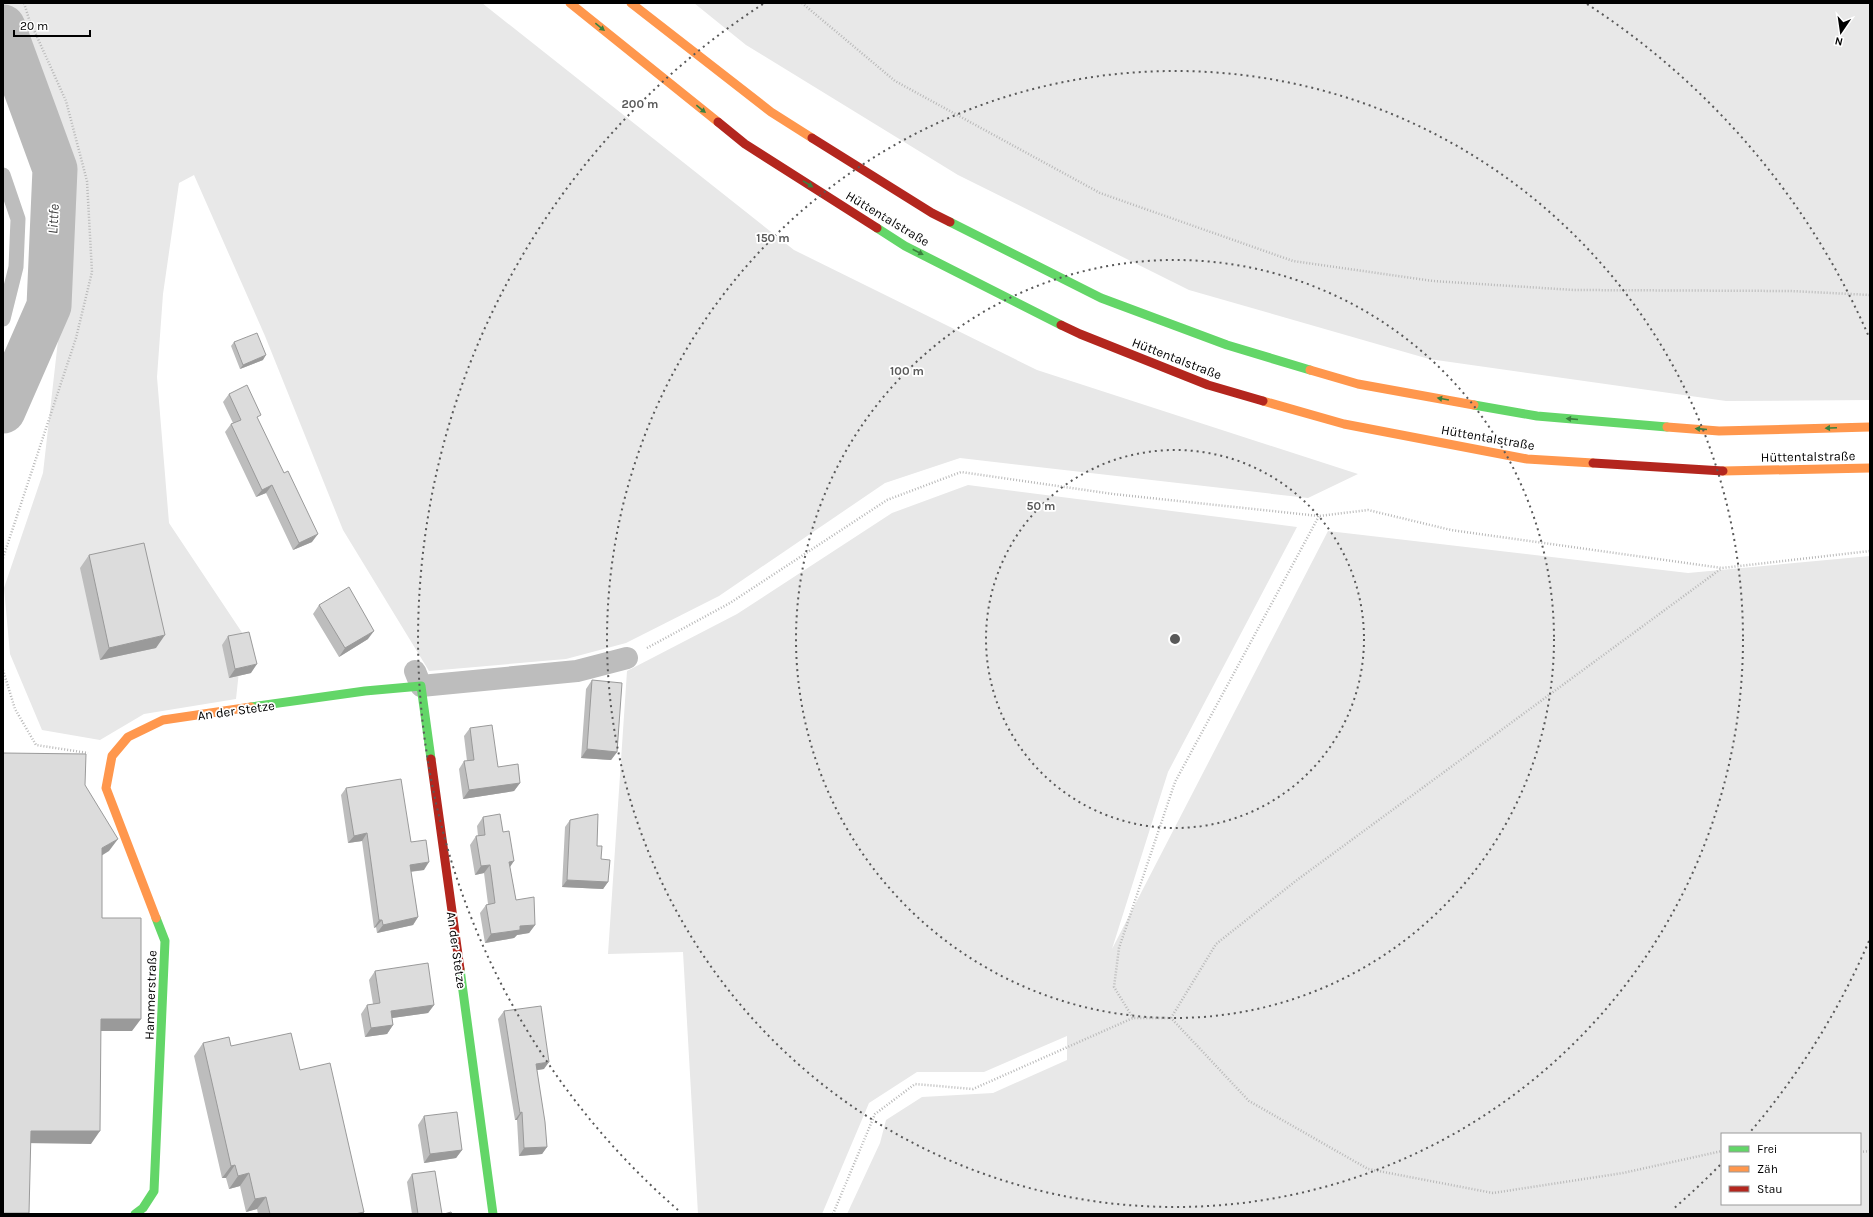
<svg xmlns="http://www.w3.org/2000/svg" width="1873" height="1217" font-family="Karla,sans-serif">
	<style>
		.green { fill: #e8e8e8; fill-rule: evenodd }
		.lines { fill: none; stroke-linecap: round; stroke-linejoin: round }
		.river { stroke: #bababa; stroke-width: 45 }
		.path { stroke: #b8b8b8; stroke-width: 2.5; stroke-dasharray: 1 2; stroke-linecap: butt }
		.lane { stroke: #bdbdbd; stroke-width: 15 }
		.street { stroke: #bdbdbd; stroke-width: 22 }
		.fast { stroke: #63d668; stroke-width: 9 }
		.slow { stroke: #ff974d; stroke-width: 9 }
		.jam { stroke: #b3261e; stroke-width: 9 }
		.wall { fill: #bdbdbd }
		.shaded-wall { fill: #9a9a9a }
		.building { fill: #dcdcdc; stroke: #9a9a9a }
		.oneway { fill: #3b803e }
		.ring { fill: none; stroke: #595959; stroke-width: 2; stroke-dasharray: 2 4 }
		.labels { text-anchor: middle; stroke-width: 3.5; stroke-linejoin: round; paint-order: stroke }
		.street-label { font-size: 13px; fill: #000; stroke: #fff }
		.water-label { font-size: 14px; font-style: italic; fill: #3e3e3e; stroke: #fff }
		.centre { fill: #595959; stroke: #fff; stroke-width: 2 }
		.ring-label { font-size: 12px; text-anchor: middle; font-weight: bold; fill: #595959; stroke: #fff; stroke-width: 3.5; stroke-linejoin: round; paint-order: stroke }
	</style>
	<rect width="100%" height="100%" fill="#fff"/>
	<path class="green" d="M3,3H482L794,250L1037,370L1358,474L1308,498L960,458L885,483L719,596L626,643L566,659L429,671L343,530L265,336L194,175L179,183L163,294L157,377L169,523L243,634L236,699L144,714L100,740L42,730L10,654L4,588L43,473L67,261L3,79Z
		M694,3H1870V400L1726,401L1429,359L1189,290L958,175L746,45Z
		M968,485L1297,527L1168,772L1112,949L1328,531L1688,573L1870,556V1214H847L880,1143L886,1120L922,1097L993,1093L1067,1060V1036L984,1072H917L869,1103L822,1214H698L683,952L608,954L627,671L737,614L892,513ZM1722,1134H1860V1204H1722Z"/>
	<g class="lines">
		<path class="river" d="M3,27L55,169L49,306L3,411"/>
		<path class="path" d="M802,3L895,81L1100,193L1293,261L1433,281L1574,290L1791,291L1870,295
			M3,558L76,338L92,272L87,181L66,101L29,19L24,3
			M647,648L730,603L887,500L961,472L1113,494L1319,516L1368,510L1451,530L1722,568L1870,551
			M3,670L15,709L36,745L88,753
			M1133,1018L1114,987L1119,948L1175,782L1319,516
			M1171,1018L1216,944L1297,880L1722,568
			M1860,1152L1870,1151
			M833,1214L875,1114L915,1084L973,1089L1133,1018H1171L1249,1101L1368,1169L1493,1193L1623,1173L1722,1151"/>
		<path class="lane" d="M3,175L18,219L16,267L3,319"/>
		<path class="street" d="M415,671L421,686L577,671L627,658"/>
		<path class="fast" d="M950,222L1101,298L1227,345L1310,370
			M877,228L905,246L1061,325
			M1474,405L1537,416L1667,427
			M251,707L365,691L421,686L431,759
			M460,969L493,1214
			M135,1214L143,1208L154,1191L165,941L156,918"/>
		<path class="slow" d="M570,3L718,122
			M631,3L771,112L812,138
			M1310,370L1358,384L1474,405
			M1263,401L1344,424L1527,459L1593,463
			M1667,427L1719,431L1870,427
			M1723,471L1870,468
			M156,918L106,788L112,756L128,737L163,720L251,707"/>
		<path class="jam" d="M718,122L745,144L877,228
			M812,138L932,213L950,222
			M1061,325L1080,334L1208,385L1263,401
			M1593,463L1723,471
			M431,759L460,969"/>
	</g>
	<path class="wall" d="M234,342L263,360L240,369L231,346Z
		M229,394L258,420L312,542L293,550L266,493L256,497L225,432L231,424L233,423L223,402Z
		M89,555L156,648L100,660L80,568Z
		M319,605L368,639L339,657L313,614Z
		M228,636L251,673L229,678L222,645Z
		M592,680L617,752L611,760L581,758L586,689Z
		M470,728L498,767L520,783L514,791L463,799L459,769L464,761H467L464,736Z
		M346,788L411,842L424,870L411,872L418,917L413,925L377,933L376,927L374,928L362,841L348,843L341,795Z
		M483,817L510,868L516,900L535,925L529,933L517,935L514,938L485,943L480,913L486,905L488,904L484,873L475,875L470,845L476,836H478L477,826Z
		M570,820L597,846L608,882L603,889L562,887L565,827Z
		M375,971L434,1005L428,1013L392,1018L393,1025L387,1034L365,1037L361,1014L367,1005L373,1004L369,980Z
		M504,1011L544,1069L537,1070L547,1147L542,1154L519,1156L517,1120H515L498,1019Z
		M203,1043L231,1046L300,1070L364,1212L363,1214H258L257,1209L246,1212L240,1186L229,1189L226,1178H222L194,1056Z
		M424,1116L462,1150L456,1158L424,1163L418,1125Z
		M412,1174L442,1214H412L407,1182Z"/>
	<path class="shaded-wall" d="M266,355L263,360L240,369L243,365Z
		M272,485L266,493L256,497L262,490Z
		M318,534L312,542L293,550L299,543Z
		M374,631L368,639L339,657L345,648Z
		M165,635L156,648L100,660L109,648Z
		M257,664L251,673L229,678L235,669Z
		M587,749L617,752L611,760L581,758Z
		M520,783L514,791L463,799L469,790Z
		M367,833L362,841L348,843L354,836Z
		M118,839L109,851L93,861L102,848Z
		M514,861L508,870L509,862Z
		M429,862L424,870L405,872L410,865Z
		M490,865L484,873L475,875L481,866Z
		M567,880L608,882L603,889L562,887Z
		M418,917L413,925L377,933L383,925Z
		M379,920H382L376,927L374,928Z
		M535,925L529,933L517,935L514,938L485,943L491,934L520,926Z
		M434,1005L428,1013L385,1019L391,1011Z
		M101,1019H141L132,1031H92Z
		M393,1025L387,1034L365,1037L371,1028Z
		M549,1062L544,1069L531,1071L536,1064Z
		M522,1112L517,1120H515L520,1113Z
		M31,1131H100L91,1144L22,1143Z
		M547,1147L542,1154L519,1156L524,1148Z
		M462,1150L456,1158L424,1163L430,1154Z
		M235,1165L226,1178H222L231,1166Z
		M249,1173L240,1186L229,1189L238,1176Z
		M266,1197L257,1209L246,1212L255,1199Z
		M364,1212L363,1214H355Z
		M3,1213H29V1214H3Z"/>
	<path class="building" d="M257,333L266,355L243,365L234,342Z
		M247,385L261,415L257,417L284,473L288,471L318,534L299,543L272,485L262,490L231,424L241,420L229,394Z
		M144,543L165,635L109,648L89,555Z
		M349,587L374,631L345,648L319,605Z
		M249,632L257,664L235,669L228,636Z
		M592,680L622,683L617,752L587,749Z
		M492,725L498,767L518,764L520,783L469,790L464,761L474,760L470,728Z
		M3,753L86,754L85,785L118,839L102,848V918H141V1019H101L100,1131H31L29,1213H3Z
		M401,779L411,842L426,840L429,862L410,865L418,917L383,925L382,920H379L367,833L354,836L346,788Z
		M500,814L503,832L509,831L514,861L509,862L516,900L534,897L535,925L520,926V930L491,934L486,905L495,903L490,865L481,866L476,836L485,835L483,817Z
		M598,814L597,846H602L601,859L610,860L608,882L567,880L570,820Z
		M428,963L434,1005L391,1011L393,1025L371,1028L367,1005L380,1003L375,971Z
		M541,1006L549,1062L536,1064L545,1122L547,1147L524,1148L522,1112L520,1113L504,1011Z
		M291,1033L300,1070L330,1063L364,1212L355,1214H270L266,1197L255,1199L249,1173L238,1176L235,1165L231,1166L203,1043L229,1037L231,1046Z
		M457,1112L462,1150L430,1154L424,1116Z
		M435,1171L442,1214H418L412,1174Z
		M451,1212L452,1214H444Z"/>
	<defs><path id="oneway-solid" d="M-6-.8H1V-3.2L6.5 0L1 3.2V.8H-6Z"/></defs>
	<g class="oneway">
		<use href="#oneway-solid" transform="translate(600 27) rotate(39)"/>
		<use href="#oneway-solid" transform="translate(701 109) rotate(39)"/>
		<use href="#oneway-solid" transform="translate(808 184) rotate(32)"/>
		<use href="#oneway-solid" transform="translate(918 252) rotate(27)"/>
		<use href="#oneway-solid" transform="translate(1443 399) rotate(-170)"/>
		<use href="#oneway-solid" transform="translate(1572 419) rotate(-175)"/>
		<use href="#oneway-solid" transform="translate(1831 428) rotate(178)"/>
		<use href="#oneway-solid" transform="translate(1701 429) rotate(-175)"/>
	</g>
	<g class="ring">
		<circle cx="1175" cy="639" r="189"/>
		<circle cx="1175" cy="639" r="379"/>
		<circle cx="1175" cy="639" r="568"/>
		<path d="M1869 941A757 757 0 0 1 1751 1131M1720 1165A757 757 0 0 1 1672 1210M678 1210A757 757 0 0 1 763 4M1587 4A757 757 0 0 1 1869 337"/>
	</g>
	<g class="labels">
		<g class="street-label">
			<text transform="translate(888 218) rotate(31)" y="5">Hüttentalstraße</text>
			<text transform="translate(1177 358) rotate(21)" y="5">Hüttentalstraße</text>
			<text transform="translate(1488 437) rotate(10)" y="5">Hüttentalstraße</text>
			<text transform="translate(1808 456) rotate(-1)" y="5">Hüttentalstraße</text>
			<text transform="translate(236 710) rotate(-8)" y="5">An der Stetze</text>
			<text transform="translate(457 950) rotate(82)" y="5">An der Stetze</text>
			<text transform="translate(150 995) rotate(-88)" y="5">Hammerstraße</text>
		</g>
		<g class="water-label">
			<text transform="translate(53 219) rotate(-87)" y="5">Littfe</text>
		</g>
	</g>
	<circle cx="1175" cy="639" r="6" class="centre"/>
	<g class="ring-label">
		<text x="640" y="108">200 m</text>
		<text x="773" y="242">150 m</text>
		<text x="907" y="375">100 m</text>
		<text x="1041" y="510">50 m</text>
	</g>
	<rect width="1873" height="1217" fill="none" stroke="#000000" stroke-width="8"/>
	<rect x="1721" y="1133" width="140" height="72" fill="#ffffff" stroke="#999999"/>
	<rect x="1729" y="1146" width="20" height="6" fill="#63d668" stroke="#999999"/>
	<text x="1757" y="1153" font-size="12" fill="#000000">Frei</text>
	<rect x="1729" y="1166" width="20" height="6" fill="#ff974d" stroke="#999999"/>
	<text x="1757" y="1173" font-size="12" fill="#000000">Zäh</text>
	<rect x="1729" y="1186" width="20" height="6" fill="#b3261e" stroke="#999999"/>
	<text x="1757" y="1193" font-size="12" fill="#000000">Stau</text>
	<g transform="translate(1841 32) rotate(193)" stroke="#ffffff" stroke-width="3" paint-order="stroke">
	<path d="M0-3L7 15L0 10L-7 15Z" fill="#000000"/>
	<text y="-6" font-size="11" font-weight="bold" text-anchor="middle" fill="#000000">N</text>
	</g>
	<path d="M14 30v6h76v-6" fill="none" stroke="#000000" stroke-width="2"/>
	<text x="20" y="30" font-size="12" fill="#000000" stroke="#ffffff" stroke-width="3" paint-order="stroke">20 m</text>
</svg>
